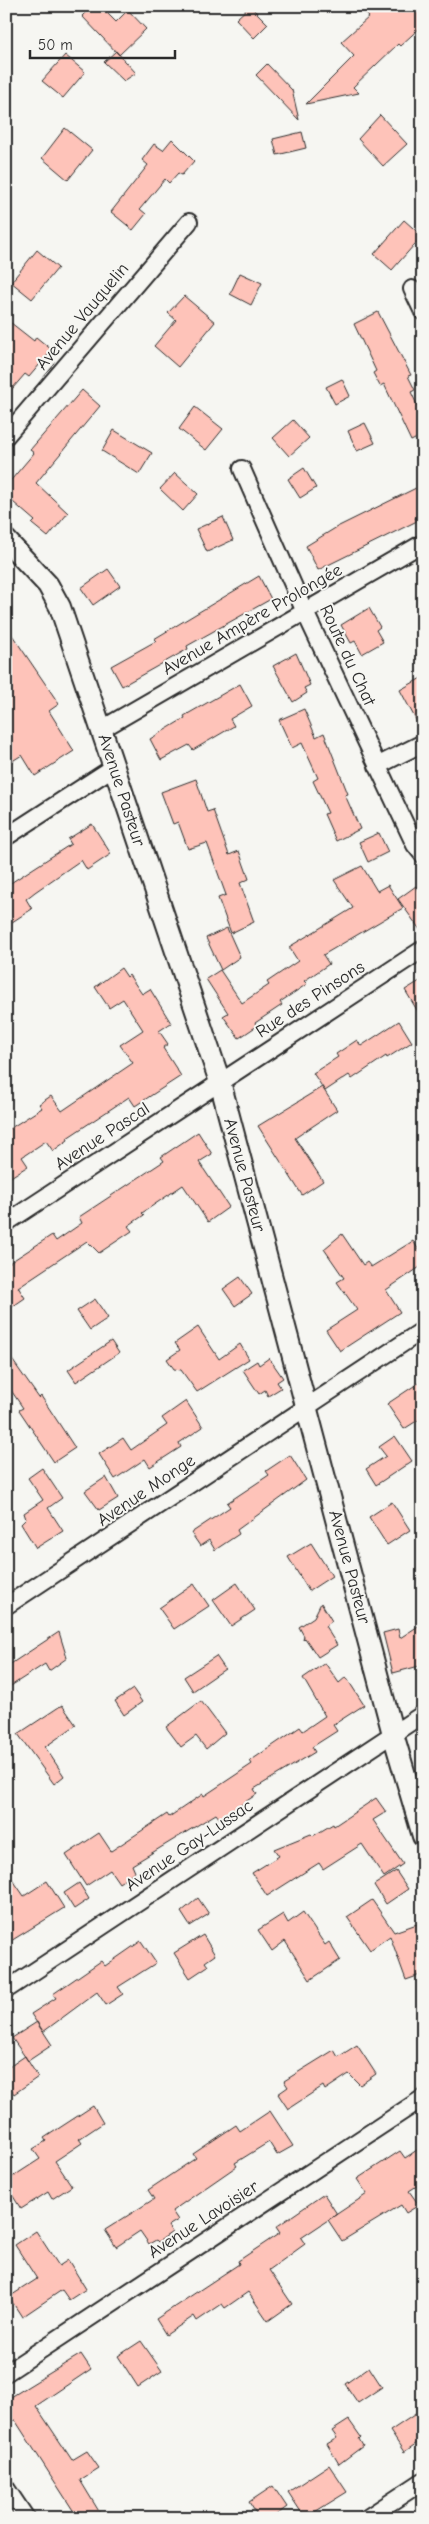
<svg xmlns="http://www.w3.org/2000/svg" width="429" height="2524" font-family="'Comic Neue',sans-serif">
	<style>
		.building { fill: #fec3b9; stroke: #2b2b2b }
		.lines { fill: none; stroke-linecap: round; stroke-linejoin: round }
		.minor-casing { stroke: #2b2b2b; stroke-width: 20 }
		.tertiary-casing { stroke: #2b2b2b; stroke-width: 24 }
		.minor { stroke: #f6f6f2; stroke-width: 16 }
		.tertiary { stroke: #f6f6f2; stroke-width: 20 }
		.labels { text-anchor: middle; stroke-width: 4; stroke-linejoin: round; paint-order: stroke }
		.street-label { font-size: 18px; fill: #2b2b2b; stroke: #f6f6f2 }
	</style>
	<rect width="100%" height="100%" fill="#f6f6f2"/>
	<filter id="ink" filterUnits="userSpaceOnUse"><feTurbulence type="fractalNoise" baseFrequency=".02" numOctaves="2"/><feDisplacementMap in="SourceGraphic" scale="10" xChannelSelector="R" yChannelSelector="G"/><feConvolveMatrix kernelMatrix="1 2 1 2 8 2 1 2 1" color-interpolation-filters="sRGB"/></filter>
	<g filter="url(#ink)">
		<path class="building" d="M92,6H100L116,22L128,10L146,29L119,55L82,16Z
			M250,6L268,24L254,38L236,19Z
			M359,6H412L423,17V25L400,46L398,44L353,87L359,93L306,104L354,56L341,42L369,17Z
			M116,51L136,73L124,81L104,62Z
			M65,55L85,72L63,98L42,81Z
			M267,64L292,90L299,120L256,75Z
			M380,115L407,144L383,166L358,139Z
			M65,128L92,150L68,180L42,158Z
			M302,132L306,148L277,155L273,139Z
			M172,139L194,161L182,175L178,173L169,183L165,179L140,209L146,214L133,230L111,212L148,165L142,160L154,144L163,150Z
			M404,220L422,236L392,270L374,254Z
			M37,250L58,268L32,299L11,282Z
			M240,273L262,283L251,305L230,294Z
			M184,296L215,322L178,367L154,346L176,320L168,313Z
			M378,312L411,375L408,376L415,390L411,392L423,417V435L411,441L384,384L380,386L373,373L376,371L354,324Z
			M6,319L34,341L36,337L52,350L29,377L25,374L6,396Z
			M342,379L350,396L335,404L326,387Z
			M82,390L100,406L36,483L68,513L48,537L32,524L35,521L6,496V486L34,453L30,450Z
			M195,407L223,429L206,450L179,429Z
			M293,420L309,438L289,456L273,438Z
			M365,423L375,443L357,451L348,431Z
			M114,430L152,453L139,474L102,451Z
			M304,468L316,488L300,498L288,479Z
			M175,473L198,494L183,511L160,489Z
			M416,488L423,503V514L415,518L417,521L318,570L306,546L337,527Z
			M223,517L233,540L207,552L196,529Z
			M108,569L120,586L93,605L81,588Z
			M259,576L271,599L187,646L188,649L122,686L111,666L156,641L154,639Z
			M369,608L380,627L376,630L383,642L362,654L355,641L351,643L341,625Z
			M6,626L59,704L49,711L74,751L35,776L22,755L6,765Z
			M296,653L310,685L304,688L307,693L293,702L273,666Z
			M423,677V733L400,690Z
			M240,684L252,706L230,719L234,726L193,750L189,745L161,760L150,739L185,718L184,716Z
			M304,709L316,737L324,733L348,794L345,795L360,829L336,841L324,814L328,813L313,781L318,778L302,743L292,748L279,720Z
			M196,779L207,812L213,810L229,855L239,851L249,879L240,883L254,922L231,933L218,898L226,895L207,843L188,849L178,822L173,824L161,792Z
			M92,824L111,854L87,870L81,860L35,892L26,899L32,909L6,926V886L71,844L68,839Z
			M379,833L388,852L368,862L359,842Z
			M362,866L377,891L388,885L403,908L323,955L329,964L304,981L307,984L280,1002L282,1005L255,1023L257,1026L239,1038L223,1016L228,1013L206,979L220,970L242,1003L269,985L267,982L298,961L289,947L353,908L334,880Z
			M416,886L423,896V934L398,899Z
			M227,928L240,957L221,970L206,938Z
			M121,968L127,977L129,975L142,994L150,989L171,1023L159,1031L168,1044L163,1048L181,1076L135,1106L129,1097L67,1138L68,1140L53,1151L46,1141L22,1157L28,1166L6,1180V1131L42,1108L39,1104L51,1096L62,1111L133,1063L120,1045L143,1030L123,999L109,1008L95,987Z
			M423,979V1020L405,990Z
			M399,1021L412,1042L387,1058L386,1056L352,1079L349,1075L325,1091L313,1073L338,1057L336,1054L357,1040L361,1046Z
			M322,1087L337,1110L295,1138L323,1181L302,1195L258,1126Z
			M198,1132L212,1154L199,1162L229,1207L208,1222L183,1185L142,1213L144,1215L128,1226L132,1231L99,1253L87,1241L18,1287L25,1298L6,1311V1265L52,1235L56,1241L82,1223L79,1217L164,1161L161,1157Z
			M342,1234L363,1265L367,1262L371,1267L413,1241L423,1256V1265L386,1290L400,1312L340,1351L326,1330L357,1310L337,1282L344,1278L324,1249Z
			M240,1277L252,1294L235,1306L223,1289Z
			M95,1299L108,1318L90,1330L77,1311Z
			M198,1327L219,1359L240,1344L249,1359L197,1392L181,1370L174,1369L167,1359L180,1350L175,1343Z
			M111,1341L119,1353L76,1382L68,1370Z
			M6,1351L39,1398L41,1396L75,1448L54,1462L19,1410L23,1408L6,1383Z
			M269,1358L283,1378L277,1382L281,1388L268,1396L265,1390L259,1394L243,1370L257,1361L259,1365Z
			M423,1380V1417L404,1429L387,1404Z
			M186,1401L203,1427L179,1443L181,1447L150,1467L145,1459L115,1479L99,1454L123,1438L131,1450L167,1425L162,1418Z
			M395,1436L412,1461L376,1485L366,1469L386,1456L379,1447Z
			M290,1455L306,1480L237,1530L239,1534L215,1550L209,1540L200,1546L191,1533L230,1507L227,1503L269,1475L266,1471Z
			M42,1468L62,1498L48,1508L63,1531L36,1548L21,1524L26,1519L24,1513L43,1500L28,1478Z
			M106,1477L118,1498L99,1510L85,1491Z
			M392,1502L410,1530L387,1545L369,1517Z
			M311,1543L332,1576L309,1591L288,1557Z
			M237,1583L255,1610L231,1626L213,1600Z
			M194,1584L209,1606L174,1629L159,1608Z
			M321,1603L332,1621L325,1626L337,1645L318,1657L305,1638L303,1640L304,1636L299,1627L314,1617Z
			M423,1623V1665L393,1673L383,1633L398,1629L400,1638Z
			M59,1632L67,1658L49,1671L45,1664L6,1689V1667Z
			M216,1656L225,1669L193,1691L184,1677Z
			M325,1663L339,1683L346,1677L364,1705L333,1725L337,1731L312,1747L315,1752L254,1789L257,1794L220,1819L216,1814L132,1865L135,1872L119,1883L110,1870L86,1886L66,1855L99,1833L111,1851L167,1814L169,1817L203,1794L204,1796L252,1764L250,1761L300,1727L303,1731L325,1716L303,1678Z
			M133,1689L142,1702L124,1715L115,1701Z
			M201,1701L225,1733L206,1749L196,1736L181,1747L166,1727Z
			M62,1705L76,1725L45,1747L64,1776L54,1784L18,1734Z
			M376,1798L386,1812L373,1820L403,1864L384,1877L362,1844L323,1869L319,1863L267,1896L252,1873L279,1856L274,1849L311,1834L313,1836L333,1824L334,1826Z
			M6,1870L24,1896L47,1881L64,1908L6,1944Z
			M396,1871L408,1889L386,1904L374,1885Z
			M79,1883L89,1899L74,1909L64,1893Z
			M198,1898L209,1914L190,1926L181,1912Z
			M372,1900L394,1932L417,1924L423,1940V1974L406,1980L390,1936L370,1950L347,1917Z
			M303,1912L325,1945L329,1942L340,1960L310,1980L285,1941L272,1951L258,1930L283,1914L288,1923Z
			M203,1935L215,1955L205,1962L208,1966L190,1978L174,1953Z
			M141,1941L156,1963L118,1987L123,1994L106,2005L97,1992L43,2032L31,2014L56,1998L53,1994L101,1961L105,1966Z
			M37,2022L52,2045L28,2061L12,2038Z
			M357,2045L376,2074L360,2085L349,2074L325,2090L323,2086L288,2109L278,2094L288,2087L284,2081L334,2050L338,2057Z
			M25,2056L38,2077L14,2094L6,2082V2069Z
			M93,2106L103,2123L79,2139L82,2143L55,2161L72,2186L52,2199L48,2192L21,2209L6,2185V2181L40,2159L33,2149L46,2141L44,2138Z
			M270,2111L293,2146L277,2155L269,2142L235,2163L237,2166L172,2211L178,2220L168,2226L172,2232L158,2242L156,2240L149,2244L140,2231L116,2247L105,2230L154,2199L148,2190L196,2158L193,2154L236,2125L240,2131Z
			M423,2146V2182L409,2191L419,2205L406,2213L401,2205L342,2241L328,2220L367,2194L357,2179L400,2151L405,2158Z
			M324,2194L337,2214L301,2238L305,2244L269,2270L292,2304L268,2321L248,2292L225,2308L222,2304L197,2321L194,2316L166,2335L156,2319L239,2264L238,2261L280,2233L276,2227Z
			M36,2231L59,2266L68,2260L86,2289L69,2300L62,2290L22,2317L9,2297L37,2279L15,2245Z
			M141,2341L162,2371L138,2387L118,2356Z
			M81,2354L91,2369L36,2406L72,2460L87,2451L99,2468L80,2480L103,2518H78L15,2420L12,2421L6,2411V2400Z
			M369,2367L382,2387L358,2403L345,2384Z
			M423,2409V2439L404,2452L390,2431Z
			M349,2420L361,2437L359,2439L363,2446L339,2464L327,2444L337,2438L332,2431Z
			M329,2465L347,2492L305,2518L288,2492Z
			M273,2486L287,2507L272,2518H259L249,2502Z"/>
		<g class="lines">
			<defs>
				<path id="minor" d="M412,289L423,312
					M6,436L189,222
					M242,469L305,612L415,845L423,855
					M102,729L423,543
					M377,766L423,743
					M6,837L114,767
					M6,1223L423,949
					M6,1606L423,1330
					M6,1990L423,1714
					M6,2373L423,2098
					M6,2488L26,2518
					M367,2518L423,2481"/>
				<path id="tertiary" d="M6,540L48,585L60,607L220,1082L393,1734L423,1836"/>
			</defs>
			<use href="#minor" class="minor-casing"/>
			<use href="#tertiary" class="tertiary-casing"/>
			<use href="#minor" class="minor"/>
			<use href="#tertiary" class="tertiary"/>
		</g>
	</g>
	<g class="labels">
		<g class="street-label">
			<text transform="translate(82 316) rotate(-50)" y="6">Avenue Vauquelin</text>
			<text transform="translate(252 619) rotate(-30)" y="6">Avenue Ampère Prolongée</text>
			<text transform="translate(348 655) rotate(65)" y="6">Route du Chat</text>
			<text transform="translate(122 790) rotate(72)" y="6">Avenue Pasteur</text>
			<text transform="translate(310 999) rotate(-33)" y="6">Rue des Pinsons</text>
			<text transform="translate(102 1136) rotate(-33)" y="6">Avenue Pascal</text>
			<text transform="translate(245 1175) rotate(75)" y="6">Avenue Pasteur</text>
			<text transform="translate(146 1490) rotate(-34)" y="6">Avenue Monge</text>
			<text transform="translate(350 1567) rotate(75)" y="6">Avenue Pasteur</text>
			<text transform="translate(189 1845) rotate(-34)" y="6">Avenue Gay-Lussac</text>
			<text transform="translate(203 2219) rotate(-33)" y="6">Avenue Lavoisier</text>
		</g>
	</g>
	<rect width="429" height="2524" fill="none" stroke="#f6f6f2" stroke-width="25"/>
	<rect x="12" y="12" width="404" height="2499" fill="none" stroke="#2b2b2b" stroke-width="2" filter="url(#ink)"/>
	<path d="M30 50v8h145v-8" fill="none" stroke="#2b2b2b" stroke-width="2.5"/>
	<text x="38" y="50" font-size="15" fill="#2b2b2b" stroke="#f6f6f2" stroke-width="4" paint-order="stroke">50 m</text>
</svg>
